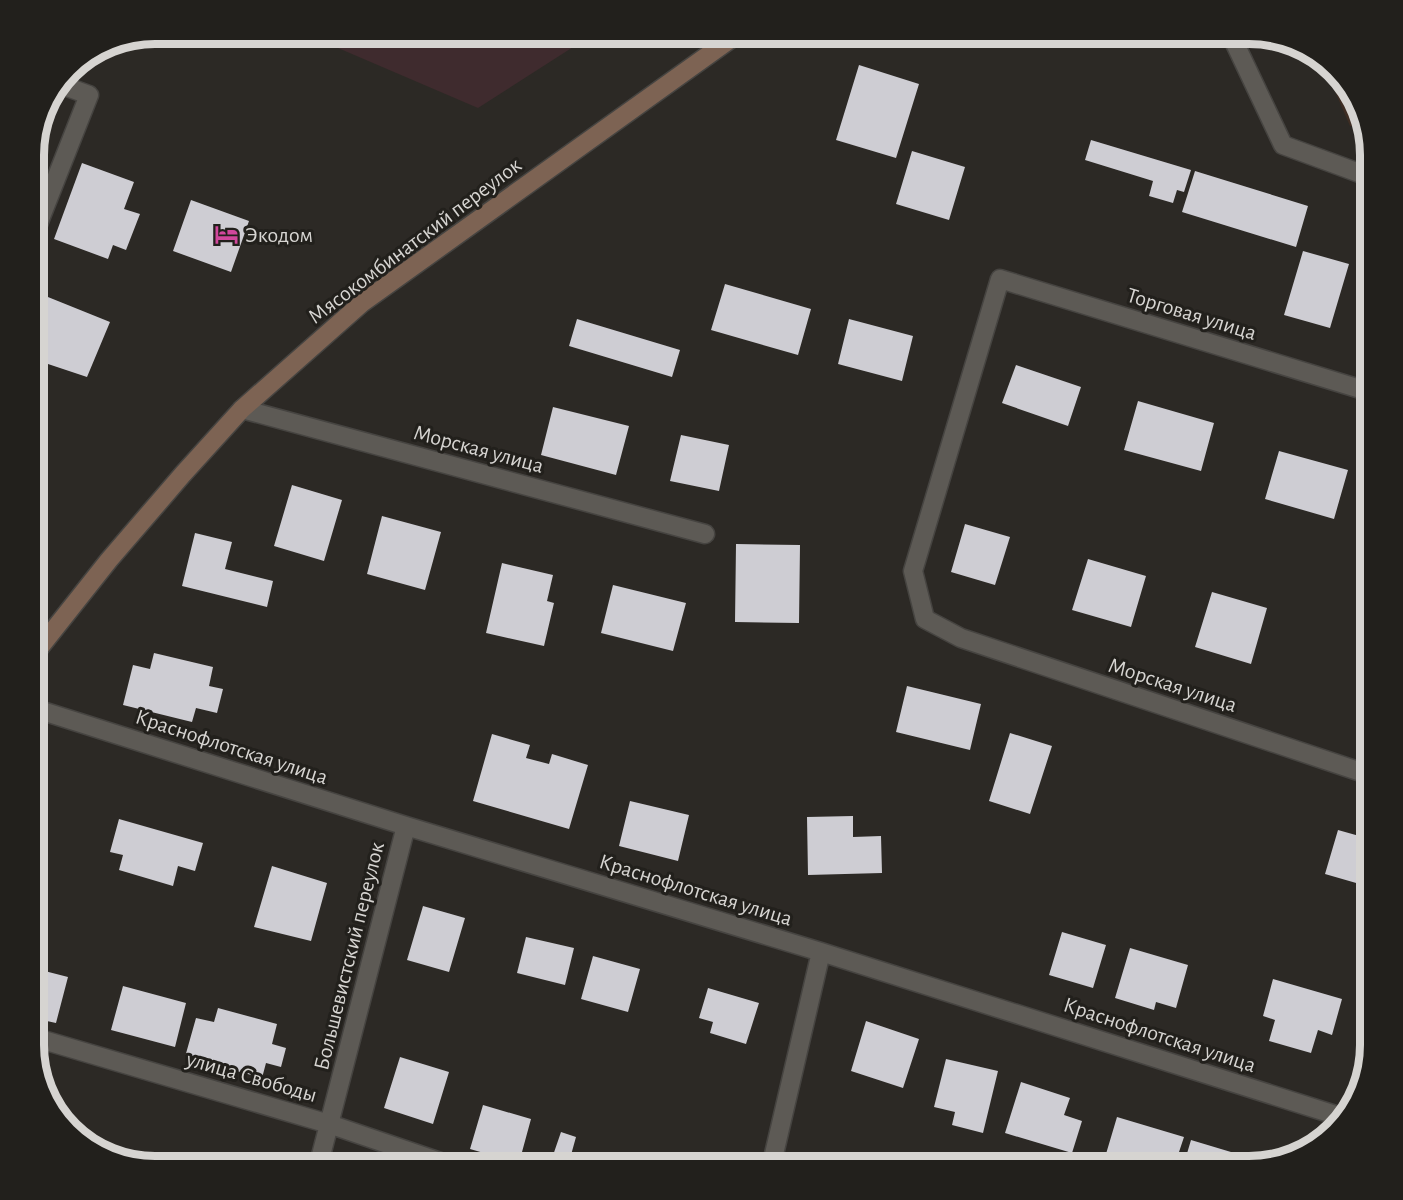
<svg xmlns="http://www.w3.org/2000/svg" width="1403" height="1200" font-family="'Alegreya Sans',sans-serif">
	<style>
		.commercial { fill: #3f2b2e }
		.industrial { fill: #3e2d23 }
		.building { fill: #cecdd3 }
		.lines { fill: none; stroke-linecap: round; stroke-linejoin: round }
		.minor-casing { stroke: #464441; stroke-width: 21 }
		.secondary-casing { stroke: #464441; stroke-width: 21 }
		.minor { stroke: #5d5a55; stroke-width: 18 }
		.secondary { stroke: #7d6353; stroke-width: 18 }
		.labels { text-anchor: middle; stroke-width: 6; stroke-linejoin: round; paint-order: stroke }
		.poi-label { font-size: 22px; fill: #d6d4d1; stroke: #22201c; text-anchor: start }
		.street-label { font-size: 22px; fill: #d6d4d1; stroke: #22201c }
		.rim { fill: none; stroke: #d6d4d1; stroke-width: 8 }
	</style>
	<rect width="100%" height="100%" fill="#2c2925"/>
	<path class="commercial" d="M303,33H595L478,108Z"/>
	<path class="industrial" d="M1321,59L1329,63L1361,108L1364,126H1350Z"/>
	<path class="building" d="M859,65L919,84L896,158L836,140Z
		M1091,140L1191,170L1184,192L1177,190L1173,203L1149,196L1153,181L1085,160Z
		M912,151L965,167L949,220L896,204Z
		M82,163L134,182L124,209L140,214L126,250L113,245L108,259L54,239Z
		M1195,171L1308,206L1296,247L1182,212Z
		M191,200L249,221L231,272L173,251Z
		M1303,251L1349,264L1330,328L1284,315Z
		M725,284L811,309L798,355L711,330Z
		M38,293L110,322L87,377L33,359L39,334L33,330V305Z
		M577,319L680,350L672,377L569,346Z
		M849,319L913,336L902,381L838,364Z
		M1016,365L1081,387L1068,426L1002,403Z
		M1138,401L1214,423L1201,471L1124,450Z
		M553,407L629,426L616,475L541,455Z
		M681,435L729,445L719,491L670,481Z
		M1279,451L1348,470L1334,519L1265,499Z
		M292,485L342,500L324,561L274,546Z
		M382,516L441,532L425,590L367,574Z
		M965,524L1010,537L995,585L951,572Z
		M195,533L232,542L225,569L273,581L267,607L182,586Z
		M736,544L800,545L799,623L735,622Z
		M1088,559L1146,576L1131,627L1072,610Z
		M502,563L553,575L547,601L554,603L544,646L486,633Z
		M613,585L686,603L673,651L601,633Z
		M1212,592L1267,608L1251,664L1195,647Z
		M154,653L213,667L209,686L223,689L217,713L196,708L192,722L123,705L133,665L150,669Z
		M1369,657H1370V704L1358,700Z
		M907,686L981,704L970,750L896,732Z
		M1010,733L1052,746L1030,814L989,801Z
		M492,734L530,745L526,758L549,764L552,754L588,765L569,829L473,801Z
		M630,801L689,815L678,861L619,846Z
		M853,816V837L881,836L882,873L808,875L807,817Z
		M119,819L203,843L195,871L178,866L173,886L119,870L123,855L110,852Z
		M1338,830L1370,839V887L1325,874Z
		M272,866L327,883L311,941L254,927Z
		M423,906L465,918L449,972L407,960Z
		M1062,932L1106,945L1093,988L1049,975Z
		M526,937L574,948L565,985L517,973Z
		M1130,948L1188,965L1176,1008L1156,1002L1154,1010L1115,998Z
		M593,956L640,969L628,1012L581,999Z
		M33,968L68,977L56,1023L33,1018Z
		M1273,979L1342,999L1332,1035L1318,1030L1311,1053L1269,1041L1275,1020L1263,1016Z
		M123,986L186,1003L175,1047L111,1030Z
		M708,988L759,1003L746,1044L710,1033L713,1022L699,1018Z
		M218,1008L277,1024L272,1044L286,1048L281,1067L266,1063L262,1078L185,1057L196,1018L214,1022Z
		M866,1021L919,1039L903,1088L851,1071Z
		M400,1057L449,1072L433,1124L384,1108Z
		M946,1059L998,1071L983,1133L952,1125L955,1112L934,1107Z
		M1021,1082L1070,1098L1064,1115L1082,1121L1072,1153L1005,1133Z
		M483,1105L531,1119L519,1163L470,1149Z
		M1117,1117L1184,1137L1174,1167L1154,1163L1153,1167H1112L1103,1164Z
		M561,1132L576,1137L571,1155L577,1158L574,1167H549Z
		M1191,1140L1231,1152L1228,1164L1237,1167H1183Z
		M659,1158L689,1166V1167H656Z"/>
	<g class="lines">
		<defs>
			<path id="minor" d="M1230,33L1283,145L1370,177
				M33,237L89,95L59,84
				M242,409L705,534
				M33,708L406,826L821,952L1345,1118
				M1370,775L961,638L925,619L913,571L1000,279L1370,392
				M33,1037L329,1124L455,1167
				M318,1167L406,826
				M771,1167L821,952"/>
			<path id="secondary" d="M33,656L109,560L183,474L242,409L362,303L739,33"/>
		</defs>
		<use href="#minor" class="minor-casing"/>
		<use href="#secondary" class="secondary-casing"/>
		<use href="#minor" class="minor"/>
		<use href="#secondary" class="secondary"/>
	</g>
	<defs>
		<symbol id="hotel-bare" viewBox="-9 -9 18 18"><path d="M-6-4.5h1.5V1H6V5H4.5V3h-9V5H-6ZM-4 0a1.8 1.8 0 1 1 3.6 0ZM.5 0V-2.5h3Q6-2.5 6 0Z" fill="#d1479c" stroke="#22201c" stroke-width="2.5" paint-order="stroke"/></symbol>
	</defs>
	<g fill-rule="evenodd">
		<use href="#hotel-bare" x="210" y="218" width="33" height="33"/>
	</g>
	<g class="labels">
		<g class="poi-label">
			<text x="245" y="242">Экодом</text>
		</g>
		<g class="street-label">
			<text transform="translate(414 240) rotate(-37)" y="8">Мясокомбинатский переулок</text>
			<text transform="translate(1192 313) rotate(17)" y="8">Торговая улица</text>
			<text transform="translate(479 448) rotate(15)" y="8">Морская улица</text>
			<text transform="translate(1173 684) rotate(18)" y="8">Морская улица</text>
			<text transform="translate(232 746) rotate(18)" y="8">Краснофлотская улица</text>
			<text transform="translate(696 889) rotate(17)" y="8">Краснофлотская улица</text>
			<text transform="translate(348 956) rotate(-76)" y="8">Большевистский переулок</text>
			<text transform="translate(1160 1034) rotate(18)" y="8">Краснофлотская улица</text>
			<text transform="translate(252 1076) rotate(16)" y="8">улица Свободы</text>
		</g>
	</g>
	<path d="M0 0H1403V1200H0ZM155 44H1249A111 111 0 0 1 1360 155V1045A111 111 0 0 1 1249 1156H155A111 111 0 0 1 44 1045V155A111 111 0 0 1 155 44Z" fill="#22201c" fill-rule="evenodd"/>
	<path class="rim" d="M155 44H1249A111 111 0 0 1 1360 155V1045A111 111 0 0 1 1249 1156H155A111 111 0 0 1 44 1045V155A111 111 0 0 1 155 44Z"/>
</svg>
